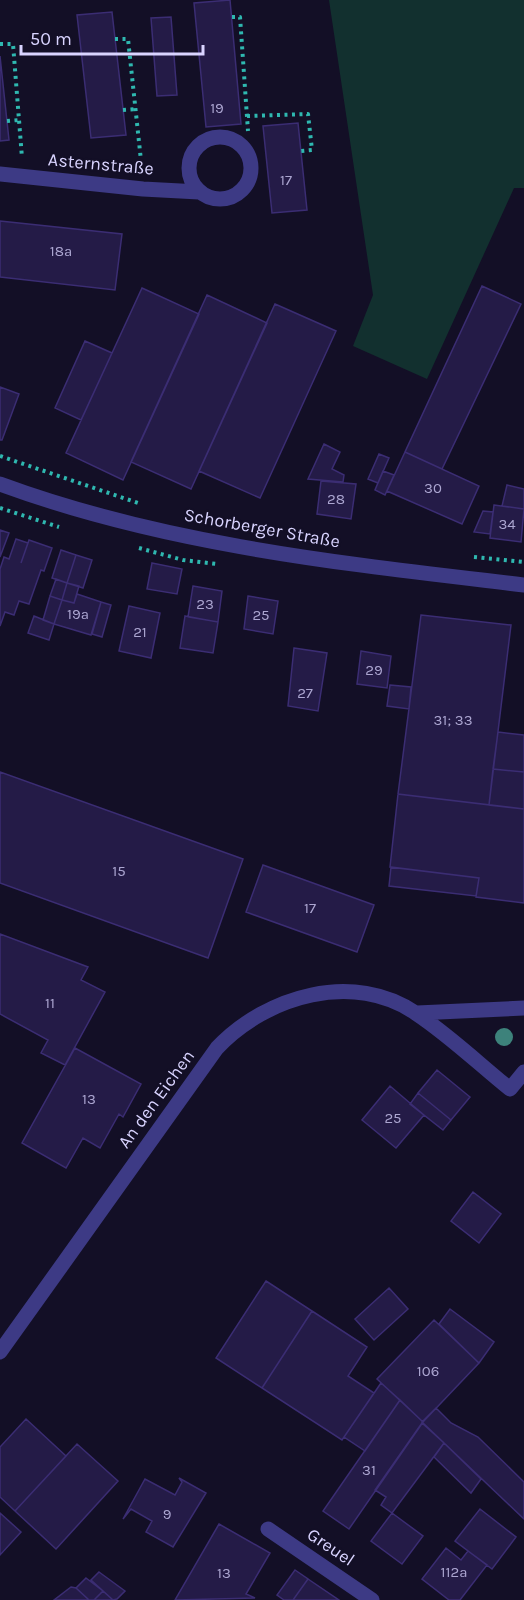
<svg xmlns="http://www.w3.org/2000/svg" width="524" height="1600" font-family="Karla,sans-serif">
	<style>
		.green { fill: #12302f }
		.building { fill: #241b47; stroke: #3b2d73; stroke-width: 1.5 }
		.lines { fill: none; stroke-linecap: round; stroke-linejoin: round }
		.path { stroke: #2fb8b0; stroke-width: 4; stroke-dasharray: 3 4.5; stroke-linecap: butt }
		.minor { stroke: #3d3a85; stroke-width: 15 }
		.tree { fill: #3d827b }
		.labels { text-anchor: middle; stroke-width: 4.5; stroke-linejoin: round; paint-order: stroke }
		.number-label { font-size: 15px; fill: #aca6d1 }
		.street-label { font-size: 18px; fill: #d9d4ff; stroke: #130f26 }
	</style>
	<rect width="100%" height="100%" fill="#130f26"/>
	<path class="green" d="M329,0H524V188H514L427,379L353,346L373,295Z"/>
	<path class="building" d="M230,0L241,124L206,127L194,3Z
		M112,12L126,135L91,138L77,15Z
		M171,17L177,95L157,96L151,18Z
		M0,56L9,140L0,141Z
		M298,123L307,210L272,213L263,126Z
		M0,221L122,234L115,290L0,277Z
		M482,286L521,304L442,469L405,452Z
		M142,288L199,314L123,480L66,453Z
		M207,295L267,323L191,489L131,462Z
		M275,304L336,331L260,498L199,471Z
		M85,341L112,353L81,420L55,408Z
		M0,387L19,394L2,440H0Z
		M324,444L340,452L332,469L344,475L343,482L308,479Z
		M405,452L479,486L462,524L387,491Z
		M379,454L389,458L378,483L368,479Z
		M383,471L394,475L385,495L375,490Z
		M321,481L356,484L351,519L317,514Z
		M507,485L524,489V509L502,506Z
		M494,505L524,509L521,542L490,538Z
		M483,511L493,512L490,534L474,532Z
		M0,530L9,533L0,557Z
		M16,539L28,543L21,563L29,540L52,548L44,571L41,570L29,604L19,601L14,615L5,612L0,626V569L4,557L9,559Z
		M61,550L76,555L67,583L52,578Z
		M76,555L92,560L83,588L67,583Z
		M152,563L182,569L177,594L147,589Z
		M56,579L67,583L62,600L50,596Z
		M67,583L79,586L74,603L62,600Z
		M193,586L222,591L218,622L188,617Z
		M77,594L101,602L91,635L54,624L62,600L74,603Z
		M50,596L62,600L54,624L43,620Z
		M248,596L278,601L273,634L244,629Z
		M101,602L111,605L102,637L92,634Z
		M129,606L160,613L151,658L119,651Z
		M421,615L511,625L489,805L398,794Z
		M34,616L54,624L49,640L28,633Z
		M185,616L218,622L213,653L180,648Z
		M294,648L327,653L318,711L288,706Z
		M361,651L391,656L387,688L357,684Z
		M390,685L411,687L409,709L387,706Z
		M498,732L524,735V772L493,769Z
		M493,769L524,772V809L489,805Z
		M0,772L243,859L208,958L0,883Z
		M398,794L524,809V903L476,897L479,878L390,867Z
		M263,865L374,905L357,952L246,912Z
		M391,867L479,878L476,896L389,886Z
		M0,934L88,967L81,980L105,992L65,1065L41,1053L48,1040L0,1014Z
		M75,1048L141,1084L123,1117L119,1114L100,1148L83,1138L66,1168L22,1143Z
		M437,1070L470,1097L451,1120L418,1093Z
		M390,1086L424,1115L396,1148L362,1120Z
		M418,1093L451,1120L443,1130L410,1104Z
		M473,1192L501,1214L479,1243L451,1221Z
		M266,1281L312,1311L262,1388L216,1358Z
		M389,1288L408,1309L374,1340L355,1319Z
		M450,1309L494,1342L479,1363L439,1324Z
		M312,1311L367,1347L348,1376L374,1393L342,1440L262,1388Z
		M434,1320L479,1363L423,1422L377,1379Z
		M381,1383L400,1400L365,1451L344,1437Z
		M400,1400L423,1422L349,1529L323,1511Z
		M436,1408L451,1423L478,1437L524,1482V1519L422,1422Z
		M26,1419L66,1456L15,1511L0,1497V1447Z
		M422,1423L444,1443L392,1513L381,1505L386,1497L375,1490Z
		M444,1443L481,1479L471,1493L434,1457Z
		M77,1444L118,1481L56,1549L15,1511Z
		M179,1478L206,1493L173,1547L146,1532L152,1521L131,1509L123,1519L145,1479L175,1495L182,1482Z
		M480,1509L516,1537L492,1569L455,1541Z
		M0,1513L21,1532L0,1555Z
		M392,1513L423,1536L402,1564L371,1541Z
		M219,1524L270,1553L246,1594L255,1598L175,1600Z
		M446,1548L461,1560L468,1551L487,1565L460,1600H449L422,1579Z
		M295,1570L308,1579L293,1600H284L277,1595Z
		M99,1572L125,1591L117,1599L113,1600L91,1580Z
		M86,1578L103,1591L94,1600H89L76,1588Z
		M308,1579L339,1600H293Z
		M71,1587L76,1588L89,1600H54Z
		M103,1591L113,1600H94Z"/>
	<g class="lines">
		<path class="path" d="M232,17H240L248,131
			M115,39H128L142,170
			M0,44H13L22,158
			M123,110L136,109
			M247,116L308,114L312,150L301,151
			M7,121L19,120
			M0,456L141,504
			M0,508L59,527
			M139,548L183,560L217,564
			M474,557L524,562"/>
		<path class="minor" d="M189 168a31 31 0 1 1 62 0a31 31 0 1 1-62 0Z
			M0,174L143,189L199,192
			M0,484C168,546 348,564 524,585
			M417,1013L524,1008
			M0,1352L217,1048C266,996 354,970 417,1014C450,1036 479,1064 510,1089L524,1072
			M268,1529L372,1600"/>
	</g>
	<circle class="tree" cx="504" cy="1037" r="9"/>
	<g class="labels">
		<g class="number-label">
			<text x="217" y="113">19</text>
			<text x="286" y="185">17</text>
			<text x="61" y="256">18a</text>
			<text x="433" y="493">30</text>
			<text x="336" y="504">28</text>
			<text x="507" y="529">34</text>
			<text x="205" y="609">23</text>
			<text x="78" y="619">19a</text>
			<text x="261" y="620">25</text>
			<text x="140" y="637">21</text>
			<text x="374" y="675">29</text>
			<text x="305" y="698">27</text>
			<text x="453" y="725">31; 33</text>
			<text x="119" y="876">15</text>
			<text x="310" y="913">17</text>
			<text x="50" y="1008">11</text>
			<text x="89" y="1104">13</text>
			<text x="393" y="1123">25</text>
			<text x="428" y="1376">106</text>
			<text x="369" y="1475">31</text>
			<text x="167" y="1519">9</text>
			<text x="454" y="1577">112a</text>
			<text x="224" y="1578">13</text>
		</g>
		<g class="street-label">
			<text transform="translate(101 164) rotate(5)" y="6">Asternstraße</text>
			<text transform="translate(262 528) rotate(10)" y="6">Schorberger Straße</text>
			<text transform="translate(156 1099) rotate(-54)" y="6">An den Eichen</text>
			<text transform="translate(331 1547) rotate(34)" y="6">Greuel</text>
		</g>
	</g>
	<path d="M21 45v9h182v-9" fill="none" stroke="#d9d4ff" stroke-width="3"/>
	<text x="30" y="45" font-size="18" fill="#d9d4ff" stroke="#130f26" stroke-width="4.5" paint-order="stroke">50 m</text>
</svg>
